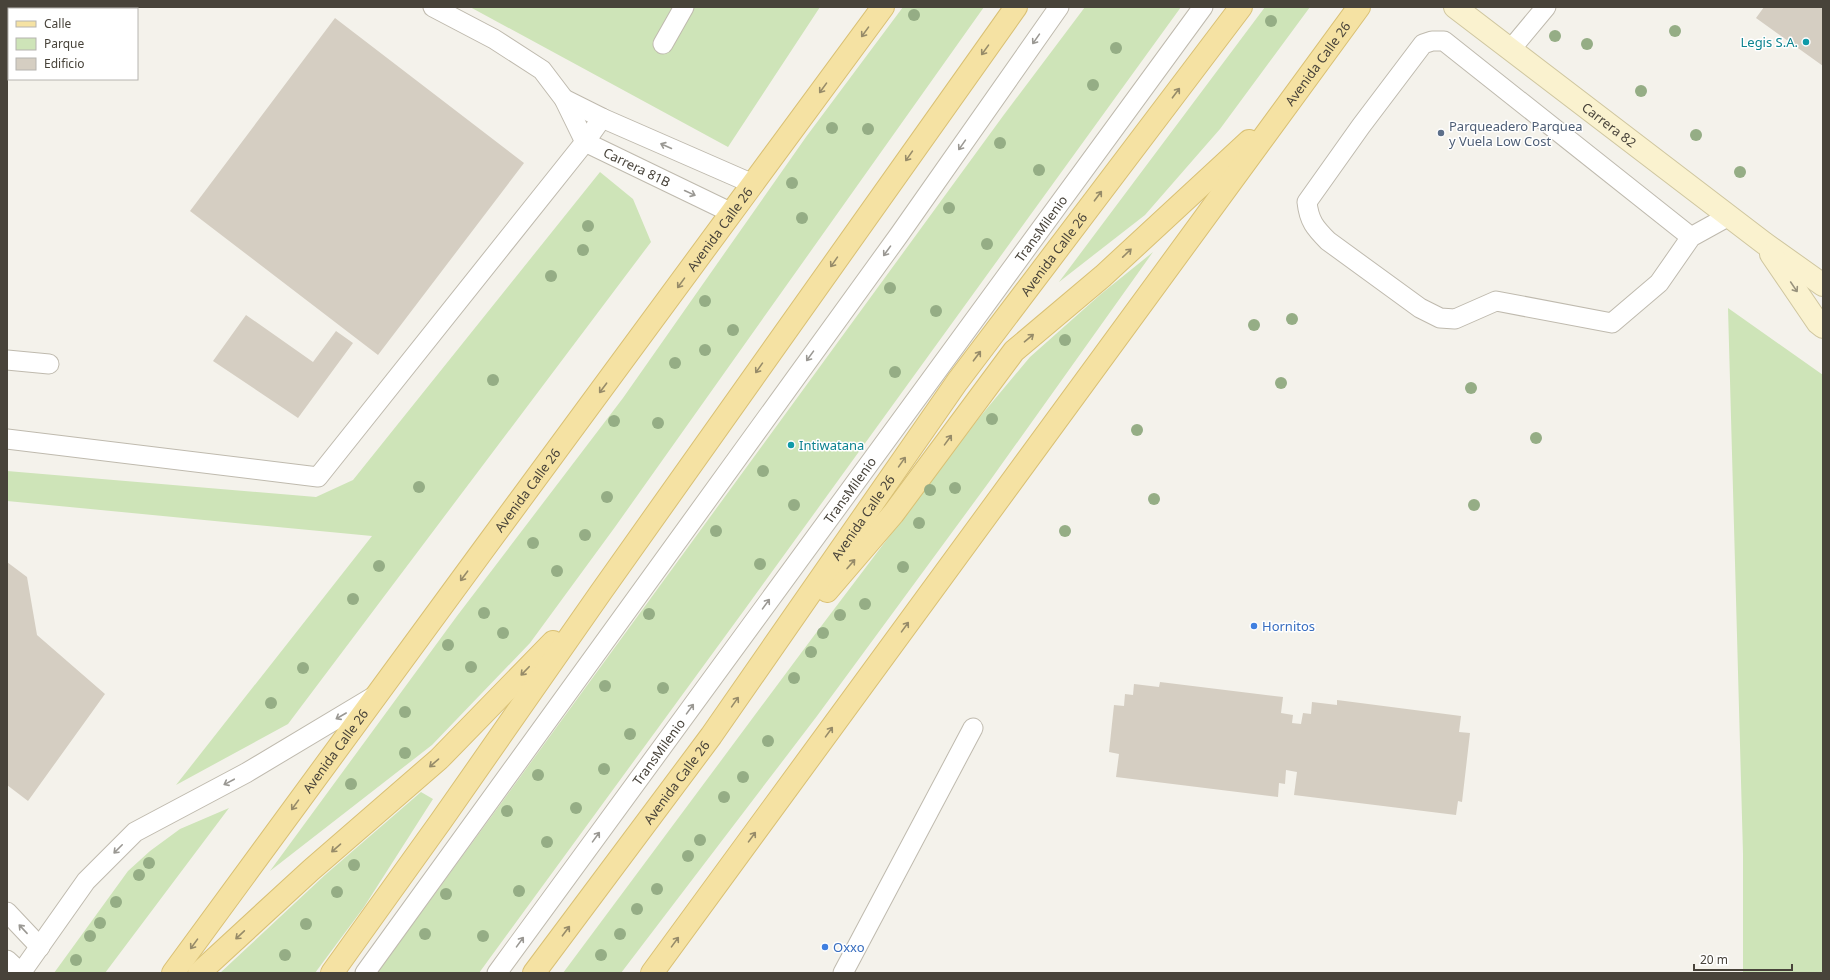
<svg xmlns="http://www.w3.org/2000/svg" width="1830" height="980" font-family="'Noto Sans',sans-serif">
	<style>
		.green { fill: #cee4b8 }
		.building { fill: #d5cec2 }
		.lines { fill: none; stroke-linecap: round; stroke-linejoin: round }
		.lane-casing { stroke: #bfbaae; stroke-width: 21 }
		.secondary-casing { stroke: #cfc69f; stroke-width: 24 }
		.primary-casing { stroke: #d9c074; stroke-width: 24 }
		.lane { stroke: #fff; stroke-width: 19 }
		.secondary { stroke: #faf2cf; stroke-width: 22 }
		.primary { stroke: #f5e2a3; stroke-width: 22 }
		.tree { fill: #95ad85 }
		.oneway { stroke: #968b69 }
		.oneway2 { stroke: #9a9893 }
		.oneway3 { stroke: #98927d }
		.culture-dot { fill: #0f9aa8; stroke: #fff; stroke-width: 1.5 }
		.service-dot { fill: #5c6f8a; stroke: #fff; stroke-width: 1.5 }
		.shop-dot { fill: #3f7fe0; stroke: #fff; stroke-width: 1.5 }
		.labels { text-anchor: middle; stroke-width: 3; stroke-linejoin: round; paint-order: stroke }
		.culture-label { font-size: 13px; fill: #0d838f; stroke: #fff; text-anchor: end }
		.street-label { font-size: 13px; fill: #48433a; stroke: #fff }
		.service-label { font-size: 13px; fill: #4e5e75; stroke: #fff; text-anchor: start }
		.shop-label { font-size: 13px; fill: #366cbe; stroke: #fff; text-anchor: start }
	</style>
	<rect width="100%" height="100%" fill="#f4f2eb"/>
	<path class="green" d="M470,7H820L728,147Z
		M903,7H984L615,527L530,643L432,745L270,871L457,616L623,398L806,137Z
		M1085,7H1181L745,609L479,973H377L1003,116Z
		M1265,7H1310L1220,129L1145,215L1059,282Z
		M600,172L633,199L651,242L288,724L176,785L372,536L7,501V471L316,497L353,480Z
		M1153,252L989,482L817,716L621,973H563L813,637L979,418L1030,357L1101,294Z
		M1728,308L1823,375V973H1743V854Z
		M421,792L433,799L364,907L315,973H220L325,875Z
		M229,808L105,973H54L128,871L150,851L180,829Z"/>
	<path class="building" d="M1764,7H1823V66L1756,18Z
		M335,18L524,163L378,355L190,211Z
		M246,315L313,362L336,331L353,343L298,418L213,361Z
		M7,562L27,577L37,635L105,694L28,801L7,785Z
		M1160,682L1283,697L1281,713L1293,715L1292,723L1301,724L1303,713L1311,714L1312,702L1337,705V700L1461,716L1459,732L1470,733L1462,802L1458,801L1456,815L1294,795L1297,772L1286,770L1285,784L1279,783L1278,797L1116,777L1119,754L1109,752L1114,705L1124,706L1125,694L1133,695L1134,684L1159,687Z"/>
	<g class="lines">
		<defs>
			<g id="lane">
				<path id="s1" d="M433,7L494,39L542,70L564,99L585,142L732,213"/>
				<path d="M663,44L684,7"/>
				<path d="M1511,49L1546,7"/>
				<path d="M564,99L602,118L753,184"/>
				<path d="M1691,237L1659,283L1612,323L1496,301L1455,319L1440,318L1420,308L1328,241C1315,228 1309,221 1307,202L1361,126L1423,44L1432,41H1444L1691,237L1729,216"/>
				<path d="M7,360L49,364"/>
				<path d="M7,439L318,477L585,142L602,118"/>
				<path d="M7,912L40,947"/>
				<path d="M7,960L21,973"/>
				<path d="M21,973L86,881L135,832L246,773L373,697"/>
				<path d="M365,973L899,235L1059,7"/>
				<path id="s2" d="M497,973L1203,7"/>
				<path d="M843,973L973,728"/>
			</g>
			<g id="secondary">
				<path id="s3" d="M1455,7L1764,243L1823,285"/>
				<path d="M1771,254L1818,323L1823,327"/>
			</g>
			<g id="primary">
				<path d="M827,591L893,514L1014,351L1103,276L1249,141"/>
				<path id="s4" d="M173,973C408,650 647,329 883,7"/>
				<path d="M199,973L311,870L439,759L553,642"/>
				<path d="M332,973L441,821L601,592L1016,7"/>
				<path id="s5" d="M534,973L711,736L957,382L1241,7"/>
				<path id="s6" d="M652,973L1359,7"/>
			</g>
		</defs>
		<use href="#lane" class="lane-casing"/>
		<use href="#secondary" class="secondary-casing"/>
		<use href="#primary" class="primary-casing"/>
		<use href="#lane" class="lane"/>
		<use href="#secondary" class="secondary"/>
		<use href="#primary" class="primary"/>
	</g>
	<g class="tree">
		<circle cx="914" cy="15" r="6"/>
		<circle cx="1271" cy="21" r="6"/>
		<circle cx="1675" cy="31" r="6"/>
		<circle cx="1555" cy="36" r="6"/>
		<circle cx="1587" cy="44" r="6"/>
		<circle cx="1116" cy="48" r="6"/>
		<circle cx="1093" cy="85" r="6"/>
		<circle cx="1641" cy="91" r="6"/>
		<circle cx="832" cy="128" r="6"/>
		<circle cx="868" cy="129" r="6"/>
		<circle cx="1696" cy="135" r="6"/>
		<circle cx="1000" cy="143" r="6"/>
		<circle cx="1039" cy="170" r="6"/>
		<circle cx="1740" cy="172" r="6"/>
		<circle cx="792" cy="183" r="6"/>
		<circle cx="949" cy="208" r="6"/>
		<circle cx="802" cy="218" r="6"/>
		<circle cx="588" cy="226" r="6"/>
		<circle cx="987" cy="244" r="6"/>
		<circle cx="583" cy="250" r="6"/>
		<circle cx="551" cy="276" r="6"/>
		<circle cx="890" cy="288" r="6"/>
		<circle cx="705" cy="301" r="6"/>
		<circle cx="936" cy="311" r="6"/>
		<circle cx="1292" cy="319" r="6"/>
		<circle cx="1254" cy="325" r="6"/>
		<circle cx="733" cy="330" r="6"/>
		<circle cx="1065" cy="340" r="6"/>
		<circle cx="705" cy="350" r="6"/>
		<circle cx="675" cy="363" r="6"/>
		<circle cx="895" cy="372" r="6"/>
		<circle cx="493" cy="380" r="6"/>
		<circle cx="1281" cy="383" r="6"/>
		<circle cx="1471" cy="388" r="6"/>
		<circle cx="992" cy="419" r="6"/>
		<circle cx="614" cy="421" r="6"/>
		<circle cx="658" cy="423" r="6"/>
		<circle cx="1137" cy="430" r="6"/>
		<circle cx="1536" cy="438" r="6"/>
		<circle cx="763" cy="471" r="6"/>
		<circle cx="419" cy="487" r="6"/>
		<circle cx="955" cy="488" r="6"/>
		<circle cx="930" cy="490" r="6"/>
		<circle cx="607" cy="497" r="6"/>
		<circle cx="1154" cy="499" r="6"/>
		<circle cx="794" cy="505" r="6"/>
		<circle cx="1474" cy="505" r="6"/>
		<circle cx="919" cy="523" r="6"/>
		<circle cx="716" cy="531" r="6"/>
		<circle cx="1065" cy="531" r="6"/>
		<circle cx="585" cy="535" r="6"/>
		<circle cx="533" cy="543" r="6"/>
		<circle cx="760" cy="564" r="6"/>
		<circle cx="379" cy="566" r="6"/>
		<circle cx="903" cy="567" r="6"/>
		<circle cx="557" cy="571" r="6"/>
		<circle cx="353" cy="599" r="6"/>
		<circle cx="865" cy="604" r="6"/>
		<circle cx="484" cy="613" r="6"/>
		<circle cx="649" cy="614" r="6"/>
		<circle cx="840" cy="615" r="6"/>
		<circle cx="503" cy="633" r="6"/>
		<circle cx="823" cy="633" r="6"/>
		<circle cx="448" cy="645" r="6"/>
		<circle cx="811" cy="652" r="6"/>
		<circle cx="471" cy="667" r="6"/>
		<circle cx="303" cy="668" r="6"/>
		<circle cx="794" cy="678" r="6"/>
		<circle cx="605" cy="686" r="6"/>
		<circle cx="663" cy="688" r="6"/>
		<circle cx="271" cy="703" r="6"/>
		<circle cx="405" cy="712" r="6"/>
		<circle cx="630" cy="734" r="6"/>
		<circle cx="768" cy="741" r="6"/>
		<circle cx="405" cy="753" r="6"/>
		<circle cx="604" cy="769" r="6"/>
		<circle cx="538" cy="775" r="6"/>
		<circle cx="743" cy="777" r="6"/>
		<circle cx="351" cy="784" r="6"/>
		<circle cx="724" cy="797" r="6"/>
		<circle cx="576" cy="808" r="6"/>
		<circle cx="507" cy="811" r="6"/>
		<circle cx="700" cy="840" r="6"/>
		<circle cx="547" cy="842" r="6"/>
		<circle cx="688" cy="856" r="6"/>
		<circle cx="149" cy="863" r="6"/>
		<circle cx="354" cy="865" r="6"/>
		<circle cx="139" cy="875" r="6"/>
		<circle cx="657" cy="889" r="6"/>
		<circle cx="519" cy="891" r="6"/>
		<circle cx="337" cy="892" r="6"/>
		<circle cx="446" cy="894" r="6"/>
		<circle cx="116" cy="902" r="6"/>
		<circle cx="637" cy="909" r="6"/>
		<circle cx="100" cy="923" r="6"/>
		<circle cx="306" cy="924" r="6"/>
		<circle cx="425" cy="934" r="6"/>
		<circle cx="620" cy="934" r="6"/>
		<circle cx="90" cy="936" r="6"/>
		<circle cx="483" cy="936" r="6"/>
		<circle cx="285" cy="955" r="6"/>
		<circle cx="601" cy="955" r="6"/>
		<circle cx="76" cy="960" r="6"/>
	</g>
	<defs><path id="oneway-shaft" d="M-6 0H5M1.5-3L5.5 0L1.5 3" fill="none" stroke-width="1.6" stroke-linecap="round" stroke-linejoin="round"/></defs>
	<g class="oneway">
		<use href="#oneway-shaft" transform="translate(865 32) rotate(126)"/>
		<use href="#oneway-shaft" transform="translate(985 50) rotate(126)"/>
		<use href="#oneway-shaft" transform="translate(823 88) rotate(126)"/>
		<use href="#oneway-shaft" transform="translate(1176 93) rotate(-53)"/>
		<use href="#oneway-shaft" transform="translate(909 156) rotate(125)"/>
		<use href="#oneway-shaft" transform="translate(1098 196) rotate(-53)"/>
		<use href="#oneway-shaft" transform="translate(1127 253) rotate(-44)"/>
		<use href="#oneway-shaft" transform="translate(834 262) rotate(125)"/>
		<use href="#oneway-shaft" transform="translate(681 283) rotate(126)"/>
		<use href="#oneway-shaft" transform="translate(1029 338) rotate(-40)"/>
		<use href="#oneway-shaft" transform="translate(977 356) rotate(-53)"/>
		<use href="#oneway-shaft" transform="translate(759 368) rotate(125)"/>
		<use href="#oneway-shaft" transform="translate(603 388) rotate(127)"/>
		<use href="#oneway-shaft" transform="translate(948 440) rotate(-54)"/>
		<use href="#oneway-shaft" transform="translate(902 462) rotate(-55)"/>
		<use href="#oneway-shaft" transform="translate(851 564) rotate(-49)"/>
		<use href="#oneway-shaft" transform="translate(464 576) rotate(127)"/>
		<use href="#oneway-shaft" transform="translate(905 627) rotate(-54)"/>
		<use href="#oneway-shaft" transform="translate(525 671) rotate(134)"/>
		<use href="#oneway-shaft" transform="translate(735 702) rotate(-55)"/>
		<use href="#oneway-shaft" transform="translate(829 732) rotate(-54)"/>
		<use href="#oneway-shaft" transform="translate(434 763) rotate(139)"/>
		<use href="#oneway-shaft" transform="translate(295 805) rotate(126)"/>
		<use href="#oneway-shaft" transform="translate(752 837) rotate(-54)"/>
		<use href="#oneway-shaft" transform="translate(336 848) rotate(139)"/>
		<use href="#oneway-shaft" transform="translate(566 931) rotate(-53)"/>
		<use href="#oneway-shaft" transform="translate(240 935) rotate(137)"/>
		<use href="#oneway-shaft" transform="translate(675 942) rotate(-54)"/>
		<use href="#oneway-shaft" transform="translate(194 944) rotate(126)"/>
	</g>
	<g class="oneway2">
		<use href="#oneway-shaft" transform="translate(1036 39) rotate(125)"/>
		<use href="#oneway-shaft" transform="translate(962 145) rotate(125)"/>
		<use href="#oneway-shaft" transform="translate(666 146) rotate(-156)"/>
		<use href="#oneway-shaft" transform="translate(690 193) rotate(25)"/>
		<use href="#oneway-shaft" transform="translate(887 251) rotate(126)"/>
		<use href="#oneway-shaft" transform="translate(810 356) rotate(126)"/>
		<use href="#oneway-shaft" transform="translate(766 604) rotate(-54)"/>
		<use href="#oneway-shaft" transform="translate(690 709) rotate(-54)"/>
		<use href="#oneway-shaft" transform="translate(341 716) rotate(150)"/>
		<use href="#oneway-shaft" transform="translate(229 782) rotate(152)"/>
		<use href="#oneway-shaft" transform="translate(596 837) rotate(-54)"/>
		<use href="#oneway-shaft" transform="translate(118 849) rotate(135)"/>
		<use href="#oneway-shaft" transform="translate(23 929) rotate(-133)"/>
		<use href="#oneway-shaft" transform="translate(520 942) rotate(-54)"/>
	</g>
	<use class="oneway3" href="#oneway-shaft" transform="translate(1794 287) rotate(56)"/>
	<g class="culture-dot">
		<circle cx="1806" cy="42" r="4"/>
		<circle cx="791" cy="445" r="4"/>
	</g>
	<circle class="service-dot" cx="1441" cy="133" r="4"/>
	<g class="shop-dot">
		<circle cx="1254" cy="626" r="4"/>
		<circle cx="825" cy="947" r="4"/>
	</g>
	<g class="labels">
		<g class="culture-label">
			<text x="1798" y="47">Legis S.A.</text>
			<text x="799" y="450" text-anchor="start">Intiwatana</text>
		</g>
		<g class="street-label">
			<text dy="5" stroke="none"><textPath href="#s6" startOffset="1127">Avenida Calle 26</textPath></text>
			<text dy="5" stroke="none"><textPath href="#s3" startOffset="194">Carrera 82</textPath></text>
			<text dy="5" stroke="none"><textPath href="#s1" startOffset="268">Carrera 81B</textPath></text>
			<text dy="5" stroke="none"><textPath href="#s2" startOffset="922">TransMilenio</textPath></text>
			<text dy="5" stroke="none"><textPath href="#s4" startOffset="923">Avenida Calle 26</textPath></text>
			<text dy="5" stroke="none"><textPath href="#s5" startOffset="887">Avenida Calle 26</textPath></text>
			<text dy="5" stroke="none"><textPath href="#s4" startOffset="599">Avenida Calle 26</textPath></text>
			<text dy="5" stroke="none"><textPath href="#s2" startOffset="598">TransMilenio</textPath></text>
			<text dy="5" stroke="none"><textPath href="#s5" startOffset="562">Avenida Calle 26</textPath></text>
			<text dy="5" stroke="none"><textPath href="#s4" startOffset="275">Avenida Calle 26</textPath></text>
			<text dy="5" stroke="none"><textPath href="#s2" startOffset="274">TransMilenio</textPath></text>
			<text dy="5" stroke="none"><textPath href="#s5" startOffset="238">Avenida Calle 26</textPath></text>
		</g>
		<g class="service-label">
			<text x="1449" y="131">Parqueadero Parquea<tspan x="1449" dy="15">y Vuela Low Cost</tspan></text>
		</g>
		<g class="shop-label">
			<text x="1262" y="631">Hornitos</text>
			<text x="833" y="952">Oxxo</text>
		</g>
	</g>
	<rect width="1830" height="980" fill="none" stroke="#48433a" stroke-width="16"/>
	<rect x="8" y="8" width="130" height="72" fill="#ffffff" stroke="#b6b4b0"/>
	<rect x="16" y="21" width="20" height="6" fill="#f5e2a3" stroke="#b6b4b0"/>
	<text x="44" y="28" font-size="12" fill="#48433a">Calle</text>
	<rect x="16" y="38" width="20" height="12" fill="#cee4b8" stroke="#b6b4b0"/>
	<text x="44" y="48" font-size="12" fill="#48433a">Parque</text>
	<rect x="16" y="58" width="20" height="12" fill="#d5cec2" stroke="#b6b4b0"/>
	<text x="44" y="68" font-size="12" fill="#48433a">Edificio</text>
	<path d="M1694 964v6h98v-6" fill="none" stroke="#48433a" stroke-width="2"/>
	<text x="1700" y="964" font-size="12" fill="#48433a" stroke="#ffffff" stroke-width="3" paint-order="stroke">20 m</text>
</svg>
